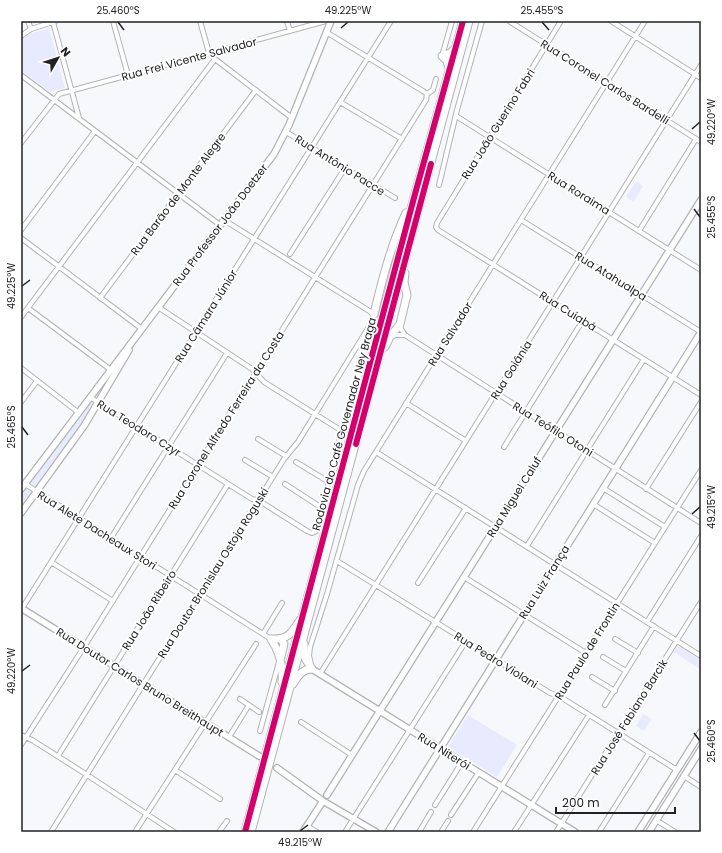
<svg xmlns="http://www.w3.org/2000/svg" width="722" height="853" font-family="Poppins,sans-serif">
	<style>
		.green { fill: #e8ebfe }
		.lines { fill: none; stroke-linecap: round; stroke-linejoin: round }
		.street-casing { stroke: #b3b3b7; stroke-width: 6 }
		.secondary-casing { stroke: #b3b3b7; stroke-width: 8 }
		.highway-casing { stroke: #b3b3b7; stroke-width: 9 }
		.street { stroke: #fefeff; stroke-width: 4 }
		.secondary { stroke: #fefeff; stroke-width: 5.5 }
		.highway { stroke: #fefeff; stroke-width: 7 }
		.cycleway-casing { stroke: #fff; stroke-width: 8 }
		.cycleway { stroke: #d6006c; stroke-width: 6 }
		.ticks { fill: none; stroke: #222226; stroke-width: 1.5 }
		.labels { text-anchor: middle; stroke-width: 4; stroke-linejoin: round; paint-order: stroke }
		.street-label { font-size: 11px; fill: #222226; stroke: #fff }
		.neatline { fill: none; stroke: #222226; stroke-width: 1.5 }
		.ticks-label { font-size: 10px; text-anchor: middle; fill: #222226 }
	</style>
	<rect width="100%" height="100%" fill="#f7f8fc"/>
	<path class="green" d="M49,28L65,88L50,92L21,70V40L32,33Z
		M636,181L643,186L634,202L626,197Z
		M91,401L95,404L37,487L30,483Z
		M26,488L33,492L21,509V495Z
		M678,645L701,659V670L674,652Z
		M643,714L652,719L644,731L636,726Z
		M468,715L517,745L497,777L448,747Z"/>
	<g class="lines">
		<defs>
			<path id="street" d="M28,21L31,29
				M113,21L128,75
				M200,21L209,53L215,59L292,118
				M287,21L290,31
				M509,21L701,142
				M561,21L437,223L436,227L438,230L701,395
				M611,21L701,78
				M53,22L79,118
				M326,32L423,91L427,94
				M21,36L31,29L56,21
				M442,56L452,21
				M21,75L220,225
				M427,94L433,90L436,79
				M340,102L402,139
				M456,116L701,270
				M286,132L395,198
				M21,143L59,94L326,21
				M439,185L457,110L482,21
				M521,220L701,332
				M21,230L95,131
				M639,231L696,139
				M21,238L142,329
				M290,254L345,168
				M100,298L256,90
				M28,308L111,370
				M21,317L215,59
				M400,324L401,329L405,335L701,523
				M391,337L396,335H405
				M21,368L79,413
				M90,397L252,499L258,500L307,531L312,533L316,531L342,431L264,382L252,369L158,307
				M21,402L37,381
				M406,403L466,441
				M258,439L286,456
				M504,447L583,320
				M376,452L701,656
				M245,460L273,477
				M296,462L329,482
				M25,484L271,639
				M285,484L322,508
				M603,488L665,527
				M646,489L701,402
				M593,504L655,543
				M111,538L227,353
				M527,546L644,359
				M337,561L550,693L559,696L677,770
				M51,562L113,601
				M464,577L586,653
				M418,583L466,508
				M21,610L391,21
				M647,622L701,536
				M263,634L282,603
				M615,639L638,653
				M603,657L626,671
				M311,664L309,656L310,647L327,594L358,485L364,471L645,21
				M320,674L701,65
				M592,677L615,691
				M240,699L259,712
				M605,705L654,626
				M301,722L352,755
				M260,731L279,662
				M21,735L32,740L81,771L174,832
				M229,737L249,705
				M21,745L84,647L426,100L427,94
				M58,756L228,484
				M175,770L220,799
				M684,776L701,787
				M435,805L462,762
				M451,815L479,772
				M656,820L675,832
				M307,826L317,832
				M51,832L284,459L298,442L370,325L374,314L224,220
				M135,832L256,644
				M219,832L227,821
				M345,832L466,641
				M419,832L431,812
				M441,832L448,821
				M473,832L701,470
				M514,832L589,715
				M556,832L701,602
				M599,832L649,753"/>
			<path id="secondary" d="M21,489L274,154L289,125L331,21
				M21,513L84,426L129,350
				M21,608L259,756
				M312,669L575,832
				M277,768L323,801L376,832
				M327,795L701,200
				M303,832L323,801
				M388,832L701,332
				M638,832L701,732
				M649,832L701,749"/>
			<path id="highway" d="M450,71L447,61L442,56L450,53L456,48
				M374,314C382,280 391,245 406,213
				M385,347L390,337L400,324L407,295L404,282L405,273
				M271,639C280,652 283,666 282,682
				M271,639C288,640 292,633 300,620
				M304,644L305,658L312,669
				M281,657L284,644L281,639
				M293,684C298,676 302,669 312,669
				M245,832L415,194L463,21
				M251,832L469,21"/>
		</defs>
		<use href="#street" class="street-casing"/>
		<use href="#secondary" class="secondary-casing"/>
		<use href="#highway" class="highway-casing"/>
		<use href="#street" class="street"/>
		<use href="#secondary" class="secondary"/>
		<use href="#highway" class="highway"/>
		<defs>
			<path id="cycleway" d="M356,444L431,164
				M245,832L415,194L463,21"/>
		</defs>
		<use href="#cycleway" class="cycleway-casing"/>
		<use href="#cycleway" class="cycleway"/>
	</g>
	<path class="ticks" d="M118,22L124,30M542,22L549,30M341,28L348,22M692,129L700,122M694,209L700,217M22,286L30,280M22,427L28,435M692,514L700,507M22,671L30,665M694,733L700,741M300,831L308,825"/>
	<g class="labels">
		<g class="street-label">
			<text transform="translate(189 59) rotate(-15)" y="4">Rua Frei Vicente Salvador</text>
			<text transform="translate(605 82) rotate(32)" y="4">Rua Coronel Carlos Bardelli</text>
			<text transform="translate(498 124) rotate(-58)" y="4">Rua João Guerino Fabri</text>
			<text transform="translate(340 165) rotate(32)" y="4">Rua Antônio Pacce</text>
			<text transform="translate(579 193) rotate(32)" y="4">Rua Roraima</text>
			<text transform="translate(178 194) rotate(-53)" y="4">Rua Barão de Monte Alegre</text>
			<text transform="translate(220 225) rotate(-53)" y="4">Rua Professor João Doetzer</text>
			<text transform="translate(611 276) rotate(32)" y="4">Rua Atahualpa</text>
			<text transform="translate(568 311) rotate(32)" y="4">Rua Cuiabá</text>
			<text transform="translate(206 316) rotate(-58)" y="4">Rua Câmara Júnior</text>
			<text transform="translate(450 334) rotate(-58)" y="4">Rua Salvador</text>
			<text transform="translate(511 370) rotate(-58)" y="4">Rua Goiânia</text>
			<text transform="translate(226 420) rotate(-58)" y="4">Rua Coronel Alfredo Ferreira da Costa</text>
			<text transform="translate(344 424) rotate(-75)" y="4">Rodovia do Café Governador Ney Braga</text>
			<text transform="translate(139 428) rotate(32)" y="4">Rua Teodoro Czyr</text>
			<text transform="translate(553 429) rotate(32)" y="4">Rua Teófilo Otoni</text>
			<text transform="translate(514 497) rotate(-58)" y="4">Rua Miguel Caluf</text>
			<text transform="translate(97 530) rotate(32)" y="4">Rua Alete Dacheaux Stori</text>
			<text transform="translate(213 573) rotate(-58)" y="4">Rua Doutor Bronislau Ostoja Roguski</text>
			<text transform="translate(544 582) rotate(-58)" y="4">Rua Luiz França</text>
			<text transform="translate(149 610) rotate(-58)" y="4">Rua João Ribeiro</text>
			<text transform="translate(587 651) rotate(-58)" y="4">Rua Paulo de Frontin</text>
			<text transform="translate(496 660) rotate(32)" y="4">Rua Pedro Violani</text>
			<text transform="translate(140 682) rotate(32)" y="4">Rua Doutor Carlos Bruno Breithaupt</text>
			<text transform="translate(629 717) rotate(-58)" y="4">Rua José Fabiano Barcik</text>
			<text transform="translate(444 751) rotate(32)" y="4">Rua Niterói</text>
		</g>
	</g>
	<rect width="722" height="853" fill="none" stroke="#ffffff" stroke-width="44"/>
	<g transform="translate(58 58) rotate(51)" stroke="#ffffff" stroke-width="3" paint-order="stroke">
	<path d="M0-3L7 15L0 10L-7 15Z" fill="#222226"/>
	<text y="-6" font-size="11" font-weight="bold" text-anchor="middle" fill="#222226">N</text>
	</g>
	<path d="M556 807v6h119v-6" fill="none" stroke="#222226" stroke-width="2"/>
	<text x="562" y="807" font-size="12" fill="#222226" stroke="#ffffff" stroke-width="3" paint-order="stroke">200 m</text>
	<rect x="22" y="22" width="678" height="809" class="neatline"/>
	<g class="ticks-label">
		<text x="118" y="14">25.460°S</text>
		<text x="348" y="14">49.225°W</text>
		<text x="542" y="14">25.455°S</text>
		<text transform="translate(711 122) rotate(-90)" y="4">49.220°W</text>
		<text transform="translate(711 217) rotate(-90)" y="4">25.455°S</text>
		<text transform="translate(11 286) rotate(-90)" y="4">49.225°W</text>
		<text transform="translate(11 427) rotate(-90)" y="4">25.465°S</text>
		<text transform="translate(711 507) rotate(-90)" y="4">49.215°W</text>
		<text transform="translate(11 671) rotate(-90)" y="4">49.220°W</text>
		<text transform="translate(711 741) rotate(-90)" y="4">25.460°S</text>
		<text x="300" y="846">49.215°W</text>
	</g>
</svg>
